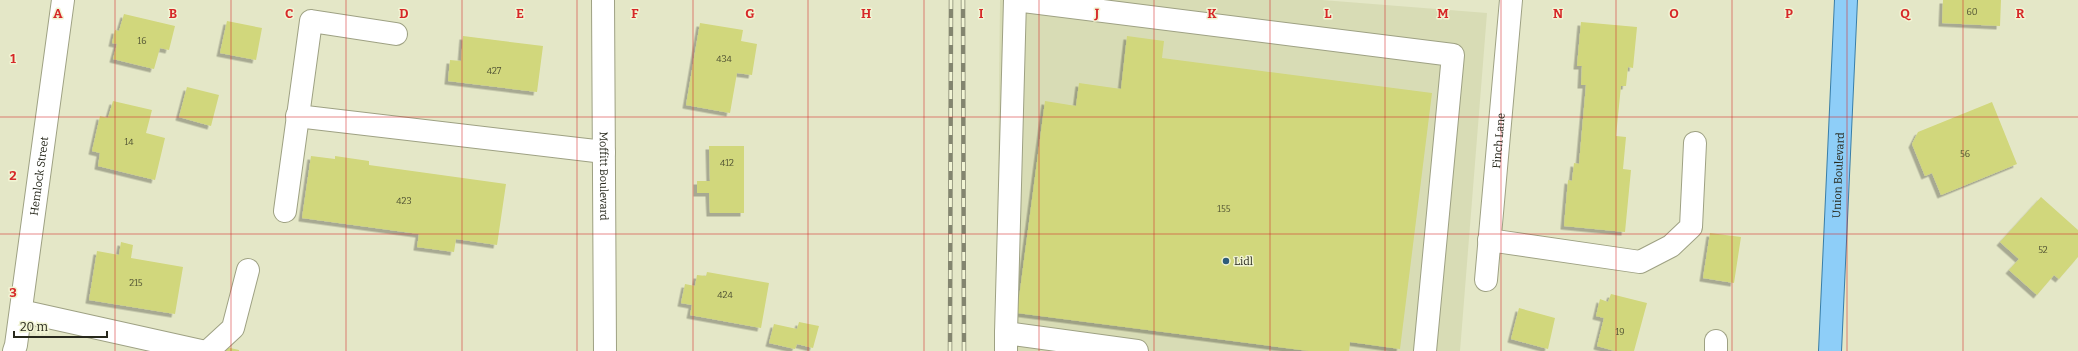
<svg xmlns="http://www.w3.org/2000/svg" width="2078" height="351" font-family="Bitter,serif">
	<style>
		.built { fill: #d8dcb5 }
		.building { fill: #d1d77c; filter: url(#shadow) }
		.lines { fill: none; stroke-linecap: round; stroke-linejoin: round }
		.minor-casing { stroke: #9ea183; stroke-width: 24 }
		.major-casing { stroke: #397ea8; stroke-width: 24 }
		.minor { stroke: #fff; stroke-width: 22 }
		.major { stroke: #8ecef8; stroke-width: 22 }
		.rail-casing { stroke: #83856f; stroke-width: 4.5 }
		.rail { stroke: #f1f4d4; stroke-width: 3; stroke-dasharray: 9; stroke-linecap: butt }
		.grid { fill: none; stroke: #d62828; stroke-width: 1; stroke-opacity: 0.55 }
		.poi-dot { fill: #2e5c7b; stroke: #f1f4d4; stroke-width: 1.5 }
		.labels { text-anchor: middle; stroke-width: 3; stroke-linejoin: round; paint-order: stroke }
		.number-label { font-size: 9px; fill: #525434 }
		.street-label { font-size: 11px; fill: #27281c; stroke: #f1f4d4 }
		.poi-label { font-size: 11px; fill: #27281c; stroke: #f1f4d4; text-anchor: start }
		.grid-label { font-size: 13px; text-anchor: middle; font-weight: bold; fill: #d62828; stroke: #f1f4d4; stroke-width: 3; stroke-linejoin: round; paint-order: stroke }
	</style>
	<defs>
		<filter id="shadow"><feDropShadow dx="-3.5" dy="3.5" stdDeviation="0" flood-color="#0004"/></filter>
	</defs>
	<rect width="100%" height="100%" fill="#e4e7c7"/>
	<path class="built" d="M1000,0H1322L1487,13L1460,351H996Z"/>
	<path class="building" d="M1943,0H2001L2000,26L1942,23Z
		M124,14L175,26L169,50L160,48L154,69L113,59L117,44L112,43L115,30L119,31Z
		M227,21L262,28L256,60L220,53Z
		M1581,22L1637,27L1633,68L1628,67L1626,86H1621L1616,136L1626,137L1623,169L1631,170L1625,232L1564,226L1568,180L1572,181L1574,163L1579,164L1586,85H1581L1582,66H1577Z
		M700,23L743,30L741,41L757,44L752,75L737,73L730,113L686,105Z
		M463,36L543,46L537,92L448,81L450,60L461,61Z
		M1127,36L1164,41L1162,58L1432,93L1400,349L1350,342L1349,351H1309L1017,313L1045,101L1076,106L1079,83L1121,89Z
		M187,87L219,95L211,126L179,117Z
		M113,101L152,110L146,133L165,138L155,180L98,166L100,153L92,151L100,116L108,118Z
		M1992,102L2017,164L1941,195L1932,173L1925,176L1912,144L1918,132Z
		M709,146H744V213H710L709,193H697V181H710Z
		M311,156L335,159V156L369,161V165L506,184L497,245L456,239L454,252L417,247L419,234L302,218Z
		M2041,197L2078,230V257L2059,279L2054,275L2037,295L2009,270L2019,259L2000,242Z
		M1710,233L1741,237L1734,283L1703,278Z
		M121,242L133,245L131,258L183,267L175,314L89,300L97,251L119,255Z
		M707,272L769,283L761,328L690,315L692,305L681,303L685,284L695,286L697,275L706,276Z
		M1611,294L1647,303L1634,351H1615L1597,346L1604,318L1596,316L1600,299L1608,302Z
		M1519,308L1555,318L1548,349L1511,339Z
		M799,322L819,326L813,348L797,344L795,349L769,343L774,324L797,329Z
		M226,347L239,350V351H225Z"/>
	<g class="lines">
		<defs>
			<g id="minor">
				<path id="s1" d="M603,0L605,351"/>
				<path d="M297,116L604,152"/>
				<path d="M285,211L311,21L396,34"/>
				<path d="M1489,240L1640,262L1671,246L1691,227L1695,143"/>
				<path id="s2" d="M1486,280L1511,0"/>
				<path d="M21,311L201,351"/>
				<path d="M1006,333L1015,0L1453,55L1425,351"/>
				<path id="s3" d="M14,351L16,345L63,0"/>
				<path d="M208,351L233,328L248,270"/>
				<path d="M1006,351V333L1137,351"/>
				<path d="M1716,351V341"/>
			</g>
			<g id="major">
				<path id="s4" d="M1830,351L1846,0"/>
			</g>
		</defs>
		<use href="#minor" class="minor-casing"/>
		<use href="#major" class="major-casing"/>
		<use href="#minor" class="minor"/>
		<use href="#major" class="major"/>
		<defs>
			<path id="rail" d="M963,0L964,351
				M950,351L951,0"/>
		</defs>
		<use href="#rail" class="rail-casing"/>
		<use href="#rail" class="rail"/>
	</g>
	<path class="grid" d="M115,0V351M231,0V351M346,0V351M462,0V351M577,0V351M693,0V351M808,0V351M924,0V351M1039,0V351M1154,0V351M1270,0V351M1385,0V351M1501,0V351M1616,0V351M1732,0V351M1847,0V351M1963,0V351M0,117H2078M0,234H2078"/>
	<circle class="poi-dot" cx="1226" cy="261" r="4"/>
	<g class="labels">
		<g class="number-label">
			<text x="1972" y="15">60</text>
			<text x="142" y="44">16</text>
			<text x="724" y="62">434</text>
			<text x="494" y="74">427</text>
			<text x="129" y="145">14</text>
			<text x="1965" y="157">56</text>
			<text x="727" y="166">412</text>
			<text x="404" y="204">423</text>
			<text x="1224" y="212">155</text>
			<text x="2043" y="253">52</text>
			<text x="136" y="286">215</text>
			<text x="725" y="298">424</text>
			<text x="1620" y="335">19</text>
		</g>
		<g class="street-label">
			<text dy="4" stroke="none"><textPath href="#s2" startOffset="140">Finch Lane</textPath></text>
			<text dy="4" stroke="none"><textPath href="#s1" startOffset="176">Moffitt Boulevard</textPath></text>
			<text dy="4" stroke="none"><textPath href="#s4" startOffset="176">Union Boulevard</textPath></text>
			<text dy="4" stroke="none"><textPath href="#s3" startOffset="177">Hemlock Street</textPath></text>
		</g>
		<g class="poi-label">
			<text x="1234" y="265">Lidl</text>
		</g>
	</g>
	<g class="grid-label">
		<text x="58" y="18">A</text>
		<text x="173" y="18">B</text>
		<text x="289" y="18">C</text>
		<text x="404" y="18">D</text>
		<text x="520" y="18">E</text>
		<text x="635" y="18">F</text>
		<text x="750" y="18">G</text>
		<text x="866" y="18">H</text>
		<text x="981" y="18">I</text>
		<text x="1097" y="18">J</text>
		<text x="1212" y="18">K</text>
		<text x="1328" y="18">L</text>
		<text x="1443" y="18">M</text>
		<text x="1558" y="18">N</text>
		<text x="1674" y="18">O</text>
		<text x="1789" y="18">P</text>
		<text x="1905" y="18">Q</text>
		<text x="2020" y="18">R</text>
		<text x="13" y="63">1</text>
		<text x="13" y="180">2</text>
		<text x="13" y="297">3</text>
	</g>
	<path d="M14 331v6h93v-6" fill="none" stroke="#27281c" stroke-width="2"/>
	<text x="20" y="331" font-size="12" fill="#27281c" stroke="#f1f4d4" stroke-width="3" paint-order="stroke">20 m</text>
</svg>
